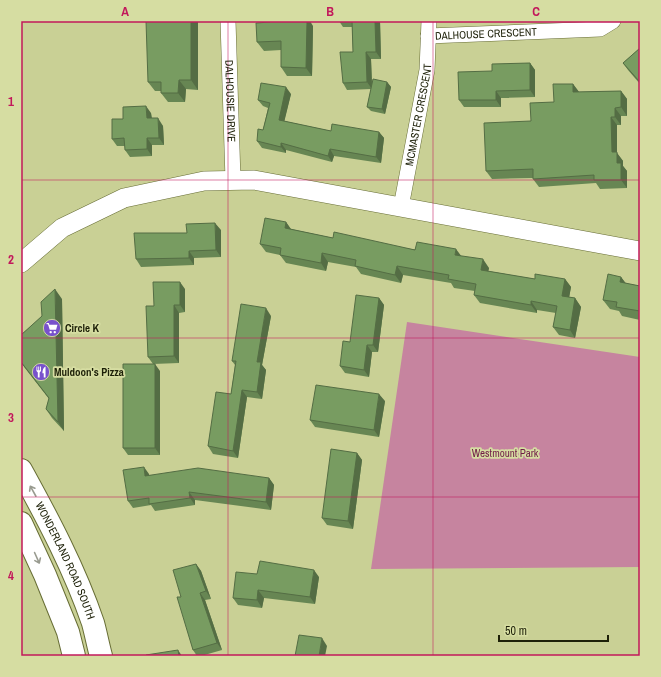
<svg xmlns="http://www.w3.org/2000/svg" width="661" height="677" font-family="'Archivo Narrow',sans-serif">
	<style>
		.green { fill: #c6849f }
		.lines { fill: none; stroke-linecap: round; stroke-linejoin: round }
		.minor-casing { stroke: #676d35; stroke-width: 16 }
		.tertiary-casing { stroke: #676d35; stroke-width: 20 }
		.primary-casing { stroke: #676d35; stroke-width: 24 }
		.minor { stroke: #fff; stroke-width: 15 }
		.tertiary { stroke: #fff; stroke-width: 19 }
		.primary { stroke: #fff; stroke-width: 22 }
		.wall { fill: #678653 }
		.shaded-wall { fill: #546d44 }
		.building { fill: #789c61; stroke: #546d44 }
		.oneway { stroke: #999b90 }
		.grid { fill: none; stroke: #c2185b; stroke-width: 1; stroke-opacity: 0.55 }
		.labels { text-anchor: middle; stroke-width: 3.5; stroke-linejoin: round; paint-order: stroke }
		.street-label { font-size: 11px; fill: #1d2008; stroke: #d6dda2 }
		.poi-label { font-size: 11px; font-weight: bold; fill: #1d2008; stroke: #d6dda2; text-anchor: start }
		.park-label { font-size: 11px; fill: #701d47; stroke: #d6dda2 }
		.neatline { fill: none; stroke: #c2185b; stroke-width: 1.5 }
		.grid-label { font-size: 13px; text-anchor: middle; font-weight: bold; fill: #c2185b }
	</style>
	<rect width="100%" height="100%" fill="#c9d095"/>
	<path class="green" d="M407,322L640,357V567L371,569Z"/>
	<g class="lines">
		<defs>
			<g id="minor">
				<path id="s1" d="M228,21L233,180"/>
				<path id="s2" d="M428,36L600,29L613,21"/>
				<path id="s3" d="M401,207L427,70L429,21"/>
			</g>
			<path id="tertiary" d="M21,263L62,228L124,198L204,181L254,180L640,251"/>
			<g id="primary">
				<path id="s4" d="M21,470C48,519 75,570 93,623C96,634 98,645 101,656"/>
				<path d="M21,523L45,575L68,632L74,656"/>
			</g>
		</defs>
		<use href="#minor" class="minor-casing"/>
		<use href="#tertiary" class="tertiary-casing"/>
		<use href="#primary" class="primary-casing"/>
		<use href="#minor" class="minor"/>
		<use href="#tertiary" class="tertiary"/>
		<use href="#primary" class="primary"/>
	</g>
	<path class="wall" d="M198,21V90L186,89L185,102H168L161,93V91H155L148,82Z
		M339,21H380L381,59H371L372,82H387L391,87L385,114L371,111L367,107L371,89L347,90L343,83L353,52L352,27H343Z
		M270,22L313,26L312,76H287L281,67V50L264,51L257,42Z
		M640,48V84L628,70L623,63Z
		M530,63L535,70V97L501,98V107H464L459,100L492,71Z
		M573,84L579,92L621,91L627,99V116H621V125H617V153L623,161V166L627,171V188L600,189L596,183L539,187L533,179V178L492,179L486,171Z
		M291,94L284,121L331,131L379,132L384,138L381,163L334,156L332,162L286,150V153L262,148L257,141L263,130L268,108L263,106L258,100Z
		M151,113L152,118L163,126L164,145H152V156L130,157L125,150V146H117L112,139L123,119Z
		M286,222L291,229L333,238L461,256L489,268L488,271L535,279H565L571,287L569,297L575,298L581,307L575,338L559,335L553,327L556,313L537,310V313L480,303L474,295L475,291L454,288L451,283L403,275L401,283L361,274L356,267L328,262L326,271L286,263L280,255L266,252L260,244Z
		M221,230V257L194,258V265L141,267L136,259L187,233Z
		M621,277L625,283L640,286V320L622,316L619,311L610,309L603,300Z
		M185,289V312L179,313V363L153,364L148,357L154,306Z
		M379,298L384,305L378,352H372L369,377L345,373L340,366L350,342Z
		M62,299L64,431L52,418L46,409L49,399L21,363V335Z
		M271,316L262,365L266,370L262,399L247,397L238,458L213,454L208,446L231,394L235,365L232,361Z
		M160,371V455H128L123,448Z
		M385,401L379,437L315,427L310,420Z
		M357,453L362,460L353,529L327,525L322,518Z
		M149,474V475L269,478L274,485L271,510L195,500V505L155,511L151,505L133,508L128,501Z
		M196,564L201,571L211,599L205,600L222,650L201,656H197L193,650L181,597Z
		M257,574L319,577L315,604L264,598L262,608L238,605L233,598Z"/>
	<path class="shaded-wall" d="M191,21H198V90L191,80Z
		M307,21H310L313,26L312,76L306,68Z
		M375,21H380L381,59L376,52Z
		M366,52L371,59L372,89L367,82Z
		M530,63L535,70V97L530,90Z
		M179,80L186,89L185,102L178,93Z
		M387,82L391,87L385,114L382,109Z
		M573,84L579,92H573Z
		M286,87L291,94L283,127L279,120Z
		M496,91L501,98V107L496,100Z
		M621,91L627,99V116L621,107Z
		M146,106L151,113L152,125L147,118Z
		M615,108L621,116V125L615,117Z
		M611,117L617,125V153L623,161V166L627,171V188L621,180L612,152Z
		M158,118L163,126L164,145L159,138Z
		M379,132L384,138L381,163L376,157Z
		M147,138L152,145V156L147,149Z
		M281,143L286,150V153L281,147Z
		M330,149L334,156L332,162L328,156Z
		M286,222L292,231L285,228Z
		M215,223L221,230V257L216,250Z
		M456,249L462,257L455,255Z
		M189,251L194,258V265L189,258Z
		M322,253L328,262L326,271L321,263Z
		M483,259L489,268L487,278L481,270Z
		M397,266L403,275L401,283L395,275Z
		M621,277L628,286L620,282Z
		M565,279L571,287L568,304L562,296Z
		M180,282L185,289V312L180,305Z
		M55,289L62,299L64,431L58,422Z
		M379,298L384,305L378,352L373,345Z
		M575,298L581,307L575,338L570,330Z
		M531,301L537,310V313L531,305Z
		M174,305L179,313V363L174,356Z
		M266,308L271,316L262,365L266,370L262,399L257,392V362Z
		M367,345L372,352L369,377L364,370Z
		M155,364L160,371V455L155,448Z
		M242,390L247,397L238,458L233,451Z
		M379,394L385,401L379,437L374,430Z
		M357,453L362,460L353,529L348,521Z
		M144,467L149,474L150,483L145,476Z
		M269,478L274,485L271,510L266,502Z
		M189,492L195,500V505L190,498Z
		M196,564L201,571L211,599L206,591Z
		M314,570L319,577L315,604L310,597Z
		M258,590L264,598L262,608L257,600Z
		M200,593L205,600L222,650L217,643Z
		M322,638L327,646L325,656H319Z
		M178,650L182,656H179Z"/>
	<path class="building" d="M146,21H191V80H179L178,93H161V82H148Z
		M270,21H307L306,68L281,67V41L257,42L256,23L270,22Z
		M352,21H375L376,52H366L367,82L343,83L340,52H353Z
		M640,48V80L639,81L623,63Z
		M530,63V90L496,91V100H459L458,72L492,71V64Z
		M373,79L387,82L382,109L367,107Z
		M261,83L286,87L279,120L331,131L332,124L379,132L376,157L330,149L328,156L281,143V147L257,141L258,129L263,130L270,103L258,100Z
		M553,84H573V92L621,91V107L615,108V117H611L612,152H617V163H621V180H594V175L533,179V169L486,171L484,123L531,121L530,103L554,102Z
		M146,106L147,118H158L159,138H147V149L125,150L124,138L112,139V119H123V107Z
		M265,218L286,222L285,228L333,238L334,232L415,250L417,242L456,249L455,255L483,259L481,270L535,279V274L565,279L562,296L575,298L570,330L553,327L557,306L531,301V305L474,295L476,284L448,279L449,275L397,266L395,275L355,266L356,260L322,253L321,263L280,255L281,248L260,244Z
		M215,223L216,250L189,251V258L136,259L134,233H187L186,224Z
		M608,274L621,277L620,282L640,286V311L616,307L617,302L603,300Z
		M153,282H180V305H174V356L148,357L146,306H154Z
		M55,289L58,422L46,409L49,398L21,362V335L42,316L41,302Z
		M356,295L379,298L373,345H367L364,370L340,366L343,341L350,342Z
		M241,304L266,308L257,362H261L257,392L242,390L233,451L208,446L216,392L231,394L236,361H232Z
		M123,364H155V448H123Z
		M316,385L379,394L374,430L310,420Z
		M331,449L357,453L348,521L322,518Z
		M144,467L145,476L198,468L269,478L266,502L189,492L190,498L149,504V498L128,501L123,470Z
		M260,561L314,570L310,597L258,590L257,600L233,598L236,572L257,574Z
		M196,564L206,591L200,593L217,643L193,650L177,597H181L173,570Z
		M299,635L322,638L319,656H295Z
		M178,650L179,656H146V655Z"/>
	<defs><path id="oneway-shaft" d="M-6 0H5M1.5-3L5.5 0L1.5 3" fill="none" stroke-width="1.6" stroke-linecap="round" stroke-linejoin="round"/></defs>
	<g class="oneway">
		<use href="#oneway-shaft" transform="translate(33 491) rotate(-119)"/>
		<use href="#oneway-shaft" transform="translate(37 558) rotate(66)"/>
	</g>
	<path class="grid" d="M228,21V656M433,21V656M21,180H640M21,338H640M21,497H640"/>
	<defs>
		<symbol id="supermarket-disc" viewBox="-11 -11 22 22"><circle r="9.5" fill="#7852cc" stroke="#d6dda2"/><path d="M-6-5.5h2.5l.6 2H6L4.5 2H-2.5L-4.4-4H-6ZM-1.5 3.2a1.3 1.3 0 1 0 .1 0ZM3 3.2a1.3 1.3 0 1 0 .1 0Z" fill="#fff"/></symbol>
		<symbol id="restaurant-disc" viewBox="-11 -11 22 22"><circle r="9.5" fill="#7852cc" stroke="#d6dda2"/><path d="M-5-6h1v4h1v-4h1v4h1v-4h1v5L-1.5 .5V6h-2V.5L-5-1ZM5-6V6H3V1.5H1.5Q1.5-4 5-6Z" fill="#fff"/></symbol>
	</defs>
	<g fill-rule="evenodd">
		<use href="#supermarket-disc" x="42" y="318" width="20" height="20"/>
		<use href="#restaurant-disc" x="31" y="362" width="20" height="20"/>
	</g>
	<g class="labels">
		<g class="street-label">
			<text dy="4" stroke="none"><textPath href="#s2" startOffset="58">DALHOUSE CRESCENT</textPath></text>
			<text dy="4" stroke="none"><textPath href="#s1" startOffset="80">DALHOUSIE DRIVE</textPath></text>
			<text dy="4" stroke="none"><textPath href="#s3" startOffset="94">MCMASTER CRESCENT</textPath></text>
			<text dy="4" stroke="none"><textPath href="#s4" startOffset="101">WONDERLAND ROAD SOUTH</textPath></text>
		</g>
		<g class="poi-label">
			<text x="65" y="332">Circle K</text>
			<text x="54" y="376">Muldoon's Pizza</text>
		</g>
		<g class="park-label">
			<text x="505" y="457">Westmount Park</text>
		</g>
	</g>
	<rect width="661" height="677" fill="none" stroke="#d6dda2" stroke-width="44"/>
	<path d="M499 635v6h109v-6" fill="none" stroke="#1d2008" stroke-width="2"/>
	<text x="505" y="635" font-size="12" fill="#1d2008" stroke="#d6dda2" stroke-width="3" paint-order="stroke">50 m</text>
	<rect x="22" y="22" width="617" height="633" class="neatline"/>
	<g class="grid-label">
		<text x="125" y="16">A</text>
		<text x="330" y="16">B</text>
		<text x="536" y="16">C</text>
		<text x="11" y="106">1</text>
		<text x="11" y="264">2</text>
		<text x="11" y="422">3</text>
		<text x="11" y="580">4</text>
	</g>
</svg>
